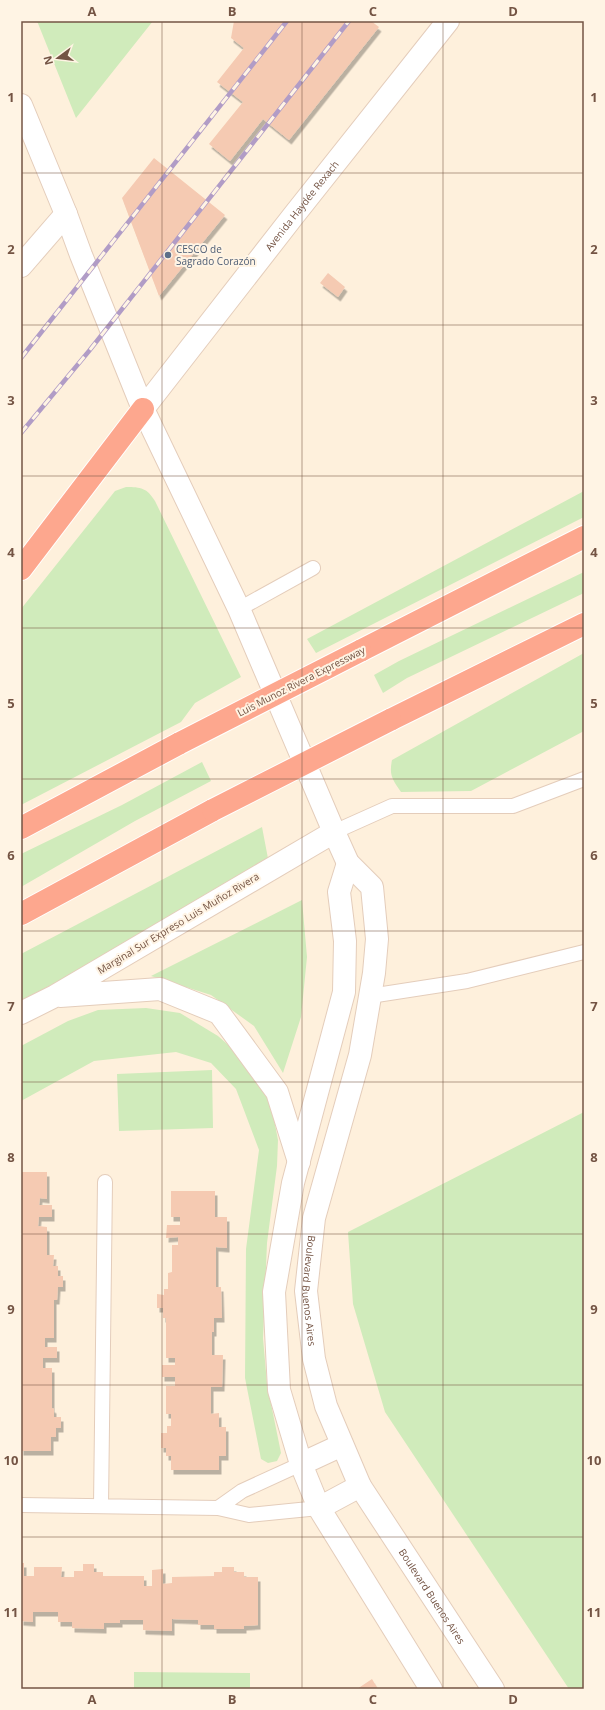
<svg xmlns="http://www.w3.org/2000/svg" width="605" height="1710" font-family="'Open Sans',sans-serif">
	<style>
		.green { fill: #d0ebbb }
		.building { fill: #f5cab2; filter: url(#shadow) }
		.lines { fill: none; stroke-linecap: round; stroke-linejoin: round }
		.service-casing { stroke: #e4cdbb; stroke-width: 16 }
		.minor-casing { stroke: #e4cdbb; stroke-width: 24 }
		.tertiary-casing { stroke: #e4cdbb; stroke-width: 24 }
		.motorway-casing { stroke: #fff; stroke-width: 24 }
		.service { stroke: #fff; stroke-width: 14 }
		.minor { stroke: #fff; stroke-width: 22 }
		.tertiary { stroke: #fff; stroke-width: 22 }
		.motorway { stroke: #fda78e; stroke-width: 22 }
		.rail-casing { stroke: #b19cc6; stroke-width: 4.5 }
		.rail { stroke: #fff4e4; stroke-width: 3; stroke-dasharray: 9; stroke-linecap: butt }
		.motorway-bridge-casing { stroke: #fff; stroke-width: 24; stroke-linecap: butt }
		.motorway-bridge { stroke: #fda78e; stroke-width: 22 }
		.grid { fill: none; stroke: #745444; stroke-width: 1; stroke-opacity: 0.55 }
		.service-dot { fill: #5c6f8a; stroke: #fff4e4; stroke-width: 1.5 }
		.labels { text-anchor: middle; stroke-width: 4; stroke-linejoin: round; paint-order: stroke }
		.street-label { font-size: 10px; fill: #745444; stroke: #fff4e4 }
		.service-label { font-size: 10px; fill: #4e5e75; stroke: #fff4e4; text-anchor: start }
		.neatline { fill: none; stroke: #745444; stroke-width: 1.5 }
		.grid-label { font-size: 13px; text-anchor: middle; font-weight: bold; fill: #745444 }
	</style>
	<defs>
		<filter id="shadow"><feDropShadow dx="2.5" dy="4.5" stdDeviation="0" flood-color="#0004"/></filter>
	</defs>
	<rect width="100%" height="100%" fill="#fef0dc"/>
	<path class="green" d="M37,21H153L76,118Z
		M126,487C141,487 147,488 155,501L241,677L195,703L181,722L21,805V609L115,491Z
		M584,491V517L316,653L307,639Z
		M584,572V593L407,678L383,693L374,675L399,661Z
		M584,653V731L471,791L401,792C392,779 389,775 392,760Z
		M202,762L211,781L135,821L21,887V854L122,805Z
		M262,827L270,869L21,1001V954Z
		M302,900L307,957L301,1017L283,1073L254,1026L211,995L151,976Z
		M146,1008L180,1013L218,1036L257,1070L271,1104L278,1140L277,1166L267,1243L263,1338L267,1384L281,1453L277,1461L268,1463L261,1459L245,1378L246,1249L259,1150L236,1089L211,1063L176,1052L94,1061L21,1101V1046L68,1021L98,1010Z
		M212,1070L213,1128L119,1131L117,1074Z
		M584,1112V1689H569L385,1412L353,1304L348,1232Z
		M134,1672L250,1673V1689H134Z"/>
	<path class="building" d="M234,21H371L379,27L289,140L263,119L230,161L209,144L243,102L217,82L244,48L231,38Z
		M154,158L225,215L159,296L122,198Z
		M328,273L345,287L338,297L320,283Z
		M21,1172H47V1199L40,1198L39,1205H52V1217H39L38,1226L47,1227V1255H54L53,1266H58V1276H63V1287H58L57,1300H54V1338H45V1347H57V1358H43V1368H52V1408L54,1409V1417H61V1428H56V1437H51V1451H21Z
		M171,1191H215V1217H227V1248L216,1247V1287H221L222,1318H214V1332H212V1355H223L222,1387H211V1414L219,1413V1427H226V1456H219V1470H171V1456H166V1448H161V1433H167V1426H171V1414H166V1386H175V1377H162V1365H175V1358H166V1318H163V1308H157V1294L164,1295V1289H168V1273L172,1272V1245H178V1237L166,1238L167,1225H180V1217H171Z
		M21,1563H24V1576H34V1567H62L61,1577H74V1571H83V1564H94V1572H103V1576H144V1586H152V1570L163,1569V1584L172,1583V1577L214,1576V1572H222V1567H234V1572H244V1577H258V1625L244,1626V1629H214V1625H198V1620L172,1619V1631L143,1630V1620H120V1623H104V1629L72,1628V1622H58V1612H33V1622L21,1621Z
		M372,1679L378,1689H357Z"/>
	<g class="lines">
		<defs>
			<path id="service" d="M239,609L313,568
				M334,832L392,806H513L584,779
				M370,996L467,981L584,952
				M21,1505L218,1508L249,1515L319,1508
				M101,1506L105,1182
				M218,1508L242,1491L301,1464"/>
			<g id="minor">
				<path d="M21,266L66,214"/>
				<path id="s1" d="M143,409L294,215L448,21"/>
				<path id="s2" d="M334,832L348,863L372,887L377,939L374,973L360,1055L314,1218L306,1291L314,1359L326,1406L360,1486L493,1689"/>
				<path d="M348,863L339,892L345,941L344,992L293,1183L274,1292L279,1390L301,1464L319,1508L431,1689"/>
				<path d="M301,1464L342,1445"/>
				<path d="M319,1508L360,1486"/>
			</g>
			<path id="tertiary" d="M21,105L66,214L81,255L143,409L239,609L334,832L55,996L21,1013
				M60,996L160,989L219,1013L277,1092L299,1162"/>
			<path id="motorway" d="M21,569L143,409
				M360,651L584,537
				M390,720L584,624
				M21,828L180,743
				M21,914L213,810"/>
		</defs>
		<use href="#service" class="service-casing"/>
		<use href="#minor" class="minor-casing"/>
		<use href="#tertiary" class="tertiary-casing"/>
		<use href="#motorway" class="motorway-casing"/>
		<use href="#service" class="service"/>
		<use href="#minor" class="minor"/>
		<use href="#tertiary" class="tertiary"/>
		<use href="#motorway" class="motorway"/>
		<defs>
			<path id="rail" d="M21,358L287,21
				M21,433L89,351L349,21"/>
		</defs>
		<use href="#rail" class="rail-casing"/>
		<use href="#rail" class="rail"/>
		<defs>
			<path id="motorway-bridge" d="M180,743L360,651
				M213,810L390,720"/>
		</defs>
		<use href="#motorway-bridge" class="motorway-bridge-casing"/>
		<use href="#motorway-bridge" class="motorway-bridge"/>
	</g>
	<path class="grid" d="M162,21V1689M302,21V1689M443,21V1689M21,173H584M21,325H584M21,476H584M21,628H584M21,779H584M21,931H584M21,1082H584M21,1234H584M21,1385H584M21,1537H584"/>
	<circle class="service-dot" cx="168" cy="255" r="4"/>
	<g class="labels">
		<g class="street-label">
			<text dy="4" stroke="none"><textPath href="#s1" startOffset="258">Avenida Haydée Rexach</textPath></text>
			<text transform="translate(301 681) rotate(-27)" y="4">Luis Munoz Rivera Expressway</text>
			<text transform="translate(178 923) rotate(-31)" y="4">Marginal Sur Expreso Luis Muñoz Rivera</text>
			<text dy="4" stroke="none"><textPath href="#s2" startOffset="480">Boulevard Buenos Aires</textPath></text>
			<text dy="4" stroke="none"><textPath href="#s2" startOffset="816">Boulevard Buenos Aires</textPath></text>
		</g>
		<g class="service-label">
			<text x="176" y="253">CESCO de<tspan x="176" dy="12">Sagrado Corazón</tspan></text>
		</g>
	</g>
	<rect width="605" height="1710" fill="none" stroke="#fff4e4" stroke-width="44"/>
	<g transform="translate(58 58) rotate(255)" stroke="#fff4e4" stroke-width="3" paint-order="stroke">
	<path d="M0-3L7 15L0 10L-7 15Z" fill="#745444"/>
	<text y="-6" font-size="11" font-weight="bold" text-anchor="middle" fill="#745444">N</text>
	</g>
	<rect x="22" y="22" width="561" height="1666" class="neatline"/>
	<g class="grid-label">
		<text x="92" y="16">A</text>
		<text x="232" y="16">B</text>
		<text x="373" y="16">C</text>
		<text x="513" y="16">D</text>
		<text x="11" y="102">1</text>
		<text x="594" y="102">1</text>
		<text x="11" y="254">2</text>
		<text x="594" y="254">2</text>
		<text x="11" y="405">3</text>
		<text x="594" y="405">3</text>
		<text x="11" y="557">4</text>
		<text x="594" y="557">4</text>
		<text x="11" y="708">5</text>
		<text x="594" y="708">5</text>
		<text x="11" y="860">6</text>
		<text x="594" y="860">6</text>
		<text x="11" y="1011">7</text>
		<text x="594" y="1011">7</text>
		<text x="11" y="1162">8</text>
		<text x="594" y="1162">8</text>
		<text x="11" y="1314">9</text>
		<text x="594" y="1314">9</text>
		<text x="11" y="1465">10</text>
		<text x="594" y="1465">10</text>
		<text x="11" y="1617">11</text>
		<text x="594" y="1617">11</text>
		<text x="92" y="1704">A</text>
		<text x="232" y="1704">B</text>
		<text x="373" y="1704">C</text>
		<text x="513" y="1704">D</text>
	</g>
</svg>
